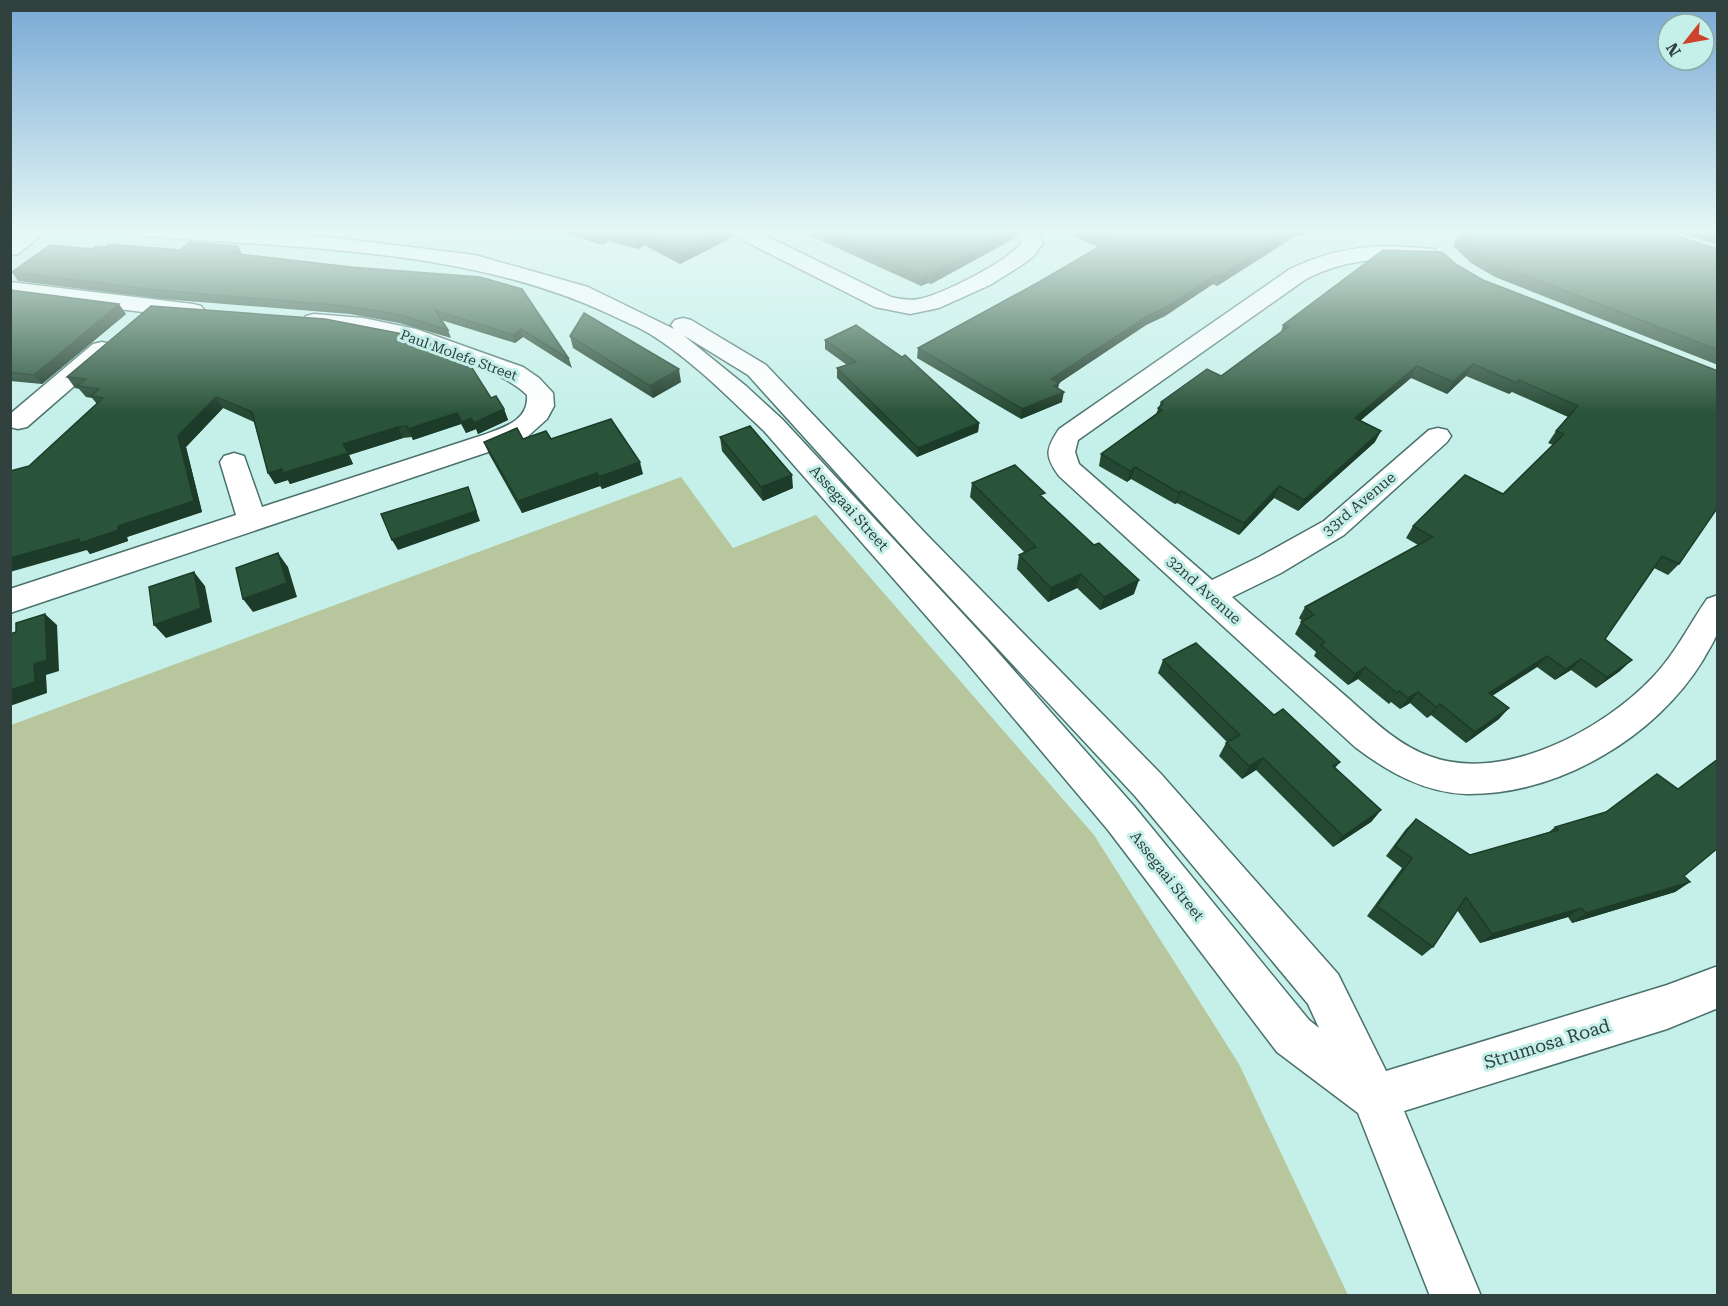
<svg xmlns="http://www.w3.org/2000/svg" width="1728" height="1306" font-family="'Roboto Serif',serif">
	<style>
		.green { fill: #b7c69c }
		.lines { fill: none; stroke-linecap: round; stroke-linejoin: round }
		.minor-casing { stroke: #4a716c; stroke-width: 3 }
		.minor { fill: #fff; fill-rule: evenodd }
		.wall { fill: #244832 }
		.shaded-wall { fill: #1d3b29 }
		.building { fill: #2a543a; stroke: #1d3b29; stroke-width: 1.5 }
		.labels { text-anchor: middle; stroke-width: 6; stroke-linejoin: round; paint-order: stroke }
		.far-street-label { font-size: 14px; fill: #30413e; stroke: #c5f0e9 }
		.street-label { font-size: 15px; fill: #30413e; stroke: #c5f0e9 }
		.near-street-label { font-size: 18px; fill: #30413e; stroke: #c5f0e9 }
	</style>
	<rect width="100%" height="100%" fill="#c5f0e9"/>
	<path class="green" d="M681,477L733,548L816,515L1094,835L1239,1064L1348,1295H11V725Z"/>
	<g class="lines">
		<defs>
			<path id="minor" d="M24,230H48L18,254L10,255V239Z
				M133,230H229L337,238L475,255L588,287L674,329L671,325L675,320L683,318L691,320L766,365L928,536L1161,774L1338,974L1386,1071L1667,985L1718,966V1008L1667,1029L1404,1111L1481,1296H1430L1358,1113L1277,1052L1108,830L963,658L764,431C728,397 692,360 650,334C637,326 623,321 609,314C468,248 297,248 143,236L136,234ZM683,335L748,375L906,550L1135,796L1308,1004L1319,1028L1309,1020L1134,806L987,640L782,419L746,386Z
				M728,230H754L891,297C900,299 910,301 919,299C943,294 1007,262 1021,243L1017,230H1037L1043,243L1034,256L1022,265L990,285L939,308L910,314L875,307L731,234Z
				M1392,246L1434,249L1437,254L1434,259L1426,260C1380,258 1348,258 1306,279L1078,440L1075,452L1079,464L1212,580L1259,557L1324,521L1429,430L1438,428L1447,430L1451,436L1447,442L1344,535L1281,573L1232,597C1268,629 1305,661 1341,692C1368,715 1395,744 1429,756C1503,784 1603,730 1653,677C1675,654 1689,625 1707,599L1718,595C1718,607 1721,625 1716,636C1713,644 1707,652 1703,660C1656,737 1559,795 1467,794C1425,793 1388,772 1355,747L1059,476C1045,456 1045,450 1059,429L1290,269C1323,253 1355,246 1392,246Z
				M10,282L193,304L201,306L205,311L201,316L193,318L10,296Z
				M314,314L363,318L416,329L523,367L539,378L553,393L554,406L547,419L527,437L503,447L10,613V589L236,515L220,462L224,456L234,453L244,456L262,507L483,435C504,427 529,421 527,395C501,368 404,339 365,333C346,329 325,331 306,326L302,321L306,316Z
				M102,342L111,344L114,349L111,354L27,427L18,429L10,427V414L93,344Z"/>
		</defs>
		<use href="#minor" class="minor-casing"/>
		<use href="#minor" class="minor"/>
	</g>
	<path class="wall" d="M564,230H732L733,237L680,264L644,245L639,249L608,241L603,245L565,234Z
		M798,230H1018L1017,237L931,284L928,283L921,286Z
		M1061,230H1332L1294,237L1217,286L1213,284L1165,316L1146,325L1059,383L1058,388L1062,402L1021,419L917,358L918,348L1039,282L1098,247Z
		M1670,230H1718V245Z
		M1458,235L1718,249V365L1495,277L1471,263L1453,246Z
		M92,249L242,254L351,267L480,277L569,359L572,368L523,337L515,343L441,320L448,330L451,338L399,323L350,314L162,299L18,281L12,272Z
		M1457,265L1483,280L1718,371L1679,564L1668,575L1654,568L1605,639L1620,671L1596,688L1571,670L1555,680L1537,667L1492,696L1499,719L1466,743L1431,715L1427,718L1410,703L1400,709L1391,702L1389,704L1358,679L1348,685L1314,656L1316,652L1295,634L1301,622L1302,621L1299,618L1305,607L1418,545L1406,538L1413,526L1503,494L1553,445L1548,443L1556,431L1568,417L1512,392L1509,394L1466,376L1447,394L1411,378L1360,421L1375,442L1298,511L1274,498L1239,535L1177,503L1175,504L1131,479L1127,482L1099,466L1101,454L1156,414L1161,402L1221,376L1281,332L1283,325Z
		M10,290L126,314L42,384L10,381Z
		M570,336L681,382L653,398L573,348Z
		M825,340L979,423L978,432L917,457L837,378V368L847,365L825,349Z
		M67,377L491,398L504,409L508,420L478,434L476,429L466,433L461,424L413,440L412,437L403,438L349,455L353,464L290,484L288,480L275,484L268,473L254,422L223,408L186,447L202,512L127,537L128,541L90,554L87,550L97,404L92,398L86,397L79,389L75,388Z
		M720,437L793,488L763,501L722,451Z
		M523,439H551L643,474L602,489L600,486L522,513L489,454L484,442Z
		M972,483L1044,498L1134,594L1100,610L1077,588L1048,602L1017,569L1019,555L1025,553L970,497Z
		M1163,660L1274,715L1340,762L1335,768L1381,810L1371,822L1333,847L1256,770L1242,779L1219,756L1226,743L1227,742L1158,673Z
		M1416,819L1470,855L1549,832L1555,827L1684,876L1690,882L1675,892L1572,923L1568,917L1480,943L1457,910L1433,947L1422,956L1367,916L1402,868L1386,856L1406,829Z"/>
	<path class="shaded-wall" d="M727,230H732L733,237L680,264L679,254Z
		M1013,230H1018L1017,237L931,284L932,274Z
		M1294,230H1332L1294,237L1217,286L1220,276Z
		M606,231L608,241L603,245L601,235Z
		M642,235L644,245L639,249L637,239Z
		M238,246L242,254L230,253Z
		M928,273V283L921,286L922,277Z
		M1216,275L1213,284L1165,316L1146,325L1059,383L1057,393L1064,392L1062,402L1021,419L1022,409L1051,379L1149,315Z
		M119,304L126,314L42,384L34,375Z
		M521,329L523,337L515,343L513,335Z
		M1473,364L1466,376L1447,394L1453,382Z
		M1417,366L1411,378L1349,430L1355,418Z
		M679,369L681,382L653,398L650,386Z
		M216,397L223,408L186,447L202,512L127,537L128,541L90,554L87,550L10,572V558L178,436Z
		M504,409L508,420L478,434L474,423Z
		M457,413L461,424L413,440L408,429Z
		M471,418L476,429L466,433L462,422Z
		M979,423L978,432L917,457L918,448Z
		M398,427L403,438L349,455L353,464L290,484L288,480L275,484L268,473L343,444Z
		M1381,431L1375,442L1298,511L1304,500Z
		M640,462L643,474L602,489L599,477Z
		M1135,467L1131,479L1127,482L1130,471Z
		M597,473L600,486L522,513L518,501Z
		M792,475L793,488L763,501L761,487Z
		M1279,486L1274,498L1239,535L1244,523Z
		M468,487L480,521L398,550L392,540Z
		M1181,491L1177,503L1175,504L1179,493Z
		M278,553L288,567L297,597L253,612L243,599Z
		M194,572L205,586L212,622L166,638L154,625Z
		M1081,574L1077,588L1048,602L1051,588Z
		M1139,580L1134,594L1100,610L1104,597Z
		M45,614L57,625L59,671L46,675L47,693L10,706V690L34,664Z
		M1547,656L1537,667L1479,704L1489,693Z
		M1581,659L1571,670L1555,680L1566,669Z
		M1632,660L1620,671L1596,688L1607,677Z
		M1365,667L1358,679L1348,685L1355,674Z
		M1418,692L1410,703L1400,709L1408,698Z
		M1440,704L1431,715L1427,718L1436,707Z
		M1509,708L1499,719L1466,743L1475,732Z
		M1263,758L1256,770L1242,779L1249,766Z
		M1381,810L1371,822L1333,847L1343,836Z
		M1690,882L1675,892L1572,923L1586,913Z
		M1581,908L1568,917L1480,943L1492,934Z"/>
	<path class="building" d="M581,230H727L679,254L642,235L637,239L606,231L601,235Z
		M818,230H1013L932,274L928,273L922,277Z
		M1084,230H1294L1220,276L1216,275L1168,306L1149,315L1051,379L1059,383L1054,386L1064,392L1022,409L918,348L1039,282L1109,241Z
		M1464,230H1657L1718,249V350L1501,266L1477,252L1458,235Z
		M190,242L238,246L230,253L351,267L480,277L522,289L569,359L521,329L513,335L435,310L448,330L396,314L346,306L156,290L12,272L50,245L92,249L96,246L106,247L109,244L180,250Z
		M1383,250L1442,252L1457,265L1483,280L1718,371V507L1679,564L1662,556L1605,639L1632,660L1607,677L1581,659L1566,669L1547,656L1489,693L1509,708L1475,732L1440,704L1436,707L1418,692L1408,698L1399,691L1397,693L1365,667L1355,674L1321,645L1325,642L1301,622L1314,615L1305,607L1433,537L1413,526L1465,475L1503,494L1564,434L1556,431L1578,406L1519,380L1517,383L1473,364L1453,382L1417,366L1355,418L1381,431L1304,500L1279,486L1244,523L1181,491L1179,493L1135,467L1130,471L1101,454L1162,410L1158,408L1163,404L1161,402L1207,369L1221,376L1288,327L1283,325Z
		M10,290L119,304L34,375L10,372Z
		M151,306L325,319L403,334L464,355L491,398L496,396L504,409L474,423L471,418L462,422L457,413L408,429L407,426L398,427L343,444L348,453L283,473L282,469L268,473L252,412L216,397L178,436L194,501L118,526L119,530L80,543L79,539L10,558V471L29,466L103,398L91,396L99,389L77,386L86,379L67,377Z
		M584,313L679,369L650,386L570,336Z
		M856,325L902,357L905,355L979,423L918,448L837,368L856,362L825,340Z
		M611,419L640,462L599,477L597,473L518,501L484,442L517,428L523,439L546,431L551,439Z
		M750,426L792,475L761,487L720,437Z
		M1015,465L1045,493L1040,495L1094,545L1099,543L1139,580L1104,597L1081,574L1051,588L1019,555L1036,547L972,483Z
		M468,487L476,511L392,540L381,514Z
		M278,553L287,583L243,599L236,568Z
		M194,572L201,608L154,625L149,587Z
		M45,614L47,660L34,664L35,682L10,690V634L16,632V623Z
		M1196,643L1274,715L1283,709L1340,762L1333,766L1381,810L1343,836L1263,758L1249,766L1226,743L1240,735L1163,660Z
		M1718,759V848L1684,876L1690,882L1586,913L1581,908L1492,934L1466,897L1433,947L1377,906L1412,858L1395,846L1416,819L1470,855L1558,830L1555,827L1606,812L1657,774L1678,789Z"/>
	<linearGradient id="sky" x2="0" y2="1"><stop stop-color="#78a8d5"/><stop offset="0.56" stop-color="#e5f8f5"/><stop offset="1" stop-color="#e5f8f5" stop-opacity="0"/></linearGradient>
	<rect width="1728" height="413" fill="url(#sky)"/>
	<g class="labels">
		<g class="far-street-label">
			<text transform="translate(459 355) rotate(20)" y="5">Paul Molefe Street</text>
		</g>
		<g class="street-label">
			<text transform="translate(1359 504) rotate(-40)" y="5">33rd Avenue</text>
			<text transform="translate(849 508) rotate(48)" y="5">Assegaai Street</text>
			<text transform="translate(1204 590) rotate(42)" y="5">32nd Avenue</text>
			<text transform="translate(1167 876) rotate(52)" y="5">Assegaai Street</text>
		</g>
		<g class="near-street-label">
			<text transform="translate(1547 1044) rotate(-17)" y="6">Strumosa Road</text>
		</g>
	</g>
	<rect width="1728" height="1306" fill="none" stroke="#30413e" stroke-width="24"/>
	<g transform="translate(1686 42) rotate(239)"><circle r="28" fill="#c5f0e9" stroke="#89aaa5" stroke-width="1.5"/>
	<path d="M0-4.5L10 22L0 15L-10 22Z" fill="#ce422c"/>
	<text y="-9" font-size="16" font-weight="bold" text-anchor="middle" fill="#30413e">N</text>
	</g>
</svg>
